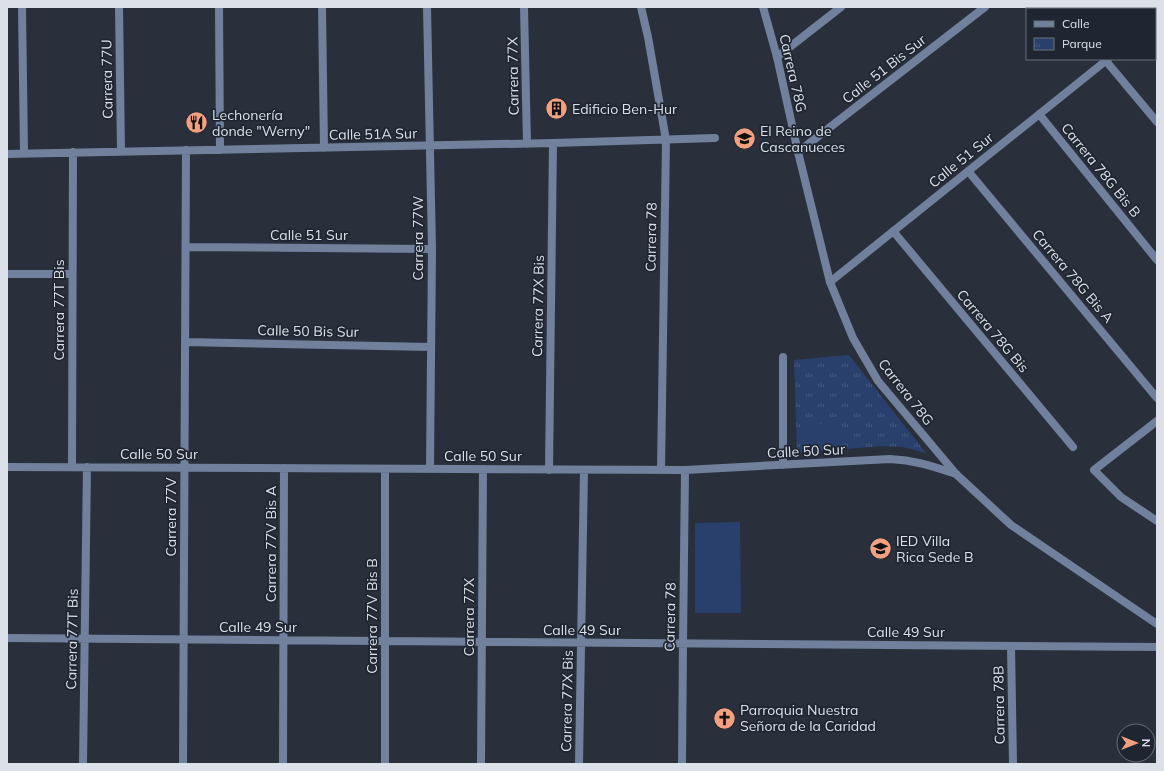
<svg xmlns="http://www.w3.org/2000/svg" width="1164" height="771" font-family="Mulish,sans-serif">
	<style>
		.park { fill: url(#park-tufts) }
		.pitch { fill: #29406d }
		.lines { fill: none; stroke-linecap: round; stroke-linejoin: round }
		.minor { stroke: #71809c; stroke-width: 8 }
		.tertiary { stroke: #71809c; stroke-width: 8 }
		.labels { text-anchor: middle; stroke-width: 3.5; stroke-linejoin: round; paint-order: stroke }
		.street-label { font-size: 14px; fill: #dce0e8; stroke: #1f2632 }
		.poi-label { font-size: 14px; fill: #dce0e8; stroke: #1f2632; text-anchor: start }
	</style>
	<defs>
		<pattern id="park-tufts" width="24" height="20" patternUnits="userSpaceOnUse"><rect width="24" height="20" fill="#29406d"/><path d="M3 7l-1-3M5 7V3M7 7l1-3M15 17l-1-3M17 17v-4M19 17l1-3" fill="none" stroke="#475b82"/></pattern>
	</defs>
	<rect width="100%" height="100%" fill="#29303c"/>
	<path class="park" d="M849,355L926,453L903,447L882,446L797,453L794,360Z"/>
	<path class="pitch" d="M835,423L843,427L846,434L843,442L837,446L806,447L802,445L798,438C806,421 819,425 835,423Z
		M740,522L741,613H695V523Z"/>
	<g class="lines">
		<path class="minor" d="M22,7L24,153
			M119,7L121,151
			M219,7L220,150
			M322,7L324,148
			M427,7L432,249L430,469
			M524,7L527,144
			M641,7L648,37L666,140L661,470
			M1155,21L1157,19
			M777,57L841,7
			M1106,61L1157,122
			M1039,114L1157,260
			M798,152L985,7
			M7,154L553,143L715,138
			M968,171L1157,398
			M893,231L1073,447
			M186,247L432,249
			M7,274H72
			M830,282L1108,59
			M185,342L431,347
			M783,357V465
			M1157,421L1094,470L1121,497L1157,521
			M7,467L685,470L890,459C915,460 932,466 956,474
			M72,467L73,152
			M549,470L553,143
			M7,638L1157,647
			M1011,646L1013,764
			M83,764L87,467
			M183,764L186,150
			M283,764L284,468
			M385,764V469
			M481,764L483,469
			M579,764L584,470
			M682,764L683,644L685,470"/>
		<path class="tertiary" d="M763,7L777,57L798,152L830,282L853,338L878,381L956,474L1011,525L1157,624"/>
	</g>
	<defs>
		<symbol id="building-disc" viewBox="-11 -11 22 22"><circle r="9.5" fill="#f2a080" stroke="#1f2632"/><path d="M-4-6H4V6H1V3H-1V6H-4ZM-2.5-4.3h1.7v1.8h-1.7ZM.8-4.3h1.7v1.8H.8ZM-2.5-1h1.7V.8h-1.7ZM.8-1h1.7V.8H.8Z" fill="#111"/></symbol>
		<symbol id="restaurant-disc" viewBox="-11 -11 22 22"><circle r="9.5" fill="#f2a080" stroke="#1f2632"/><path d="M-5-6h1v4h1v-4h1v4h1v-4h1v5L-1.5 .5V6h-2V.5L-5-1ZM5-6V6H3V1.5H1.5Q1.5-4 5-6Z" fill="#111"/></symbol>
		<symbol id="university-disc" viewBox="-11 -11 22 22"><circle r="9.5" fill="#f2a080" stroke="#1f2632"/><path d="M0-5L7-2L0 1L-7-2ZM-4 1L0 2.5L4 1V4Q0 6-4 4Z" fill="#111"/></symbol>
		<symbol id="school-disc" viewBox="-11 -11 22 22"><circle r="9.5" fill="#f2a080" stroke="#1f2632"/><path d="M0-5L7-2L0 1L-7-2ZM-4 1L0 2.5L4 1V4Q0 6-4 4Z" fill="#111"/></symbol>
		<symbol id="church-disc" viewBox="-11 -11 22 22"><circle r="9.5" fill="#f2a080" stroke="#1f2632"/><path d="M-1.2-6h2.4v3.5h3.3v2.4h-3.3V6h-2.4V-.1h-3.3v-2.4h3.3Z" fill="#111"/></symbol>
	</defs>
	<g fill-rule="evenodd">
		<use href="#building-disc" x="544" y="96" width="25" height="25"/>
		<use href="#restaurant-disc" x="184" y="110" width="25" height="25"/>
		<use href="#university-disc" x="732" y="126" width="25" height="25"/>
		<use href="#school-disc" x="868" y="536" width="25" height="25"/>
		<use href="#church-disc" x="712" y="706" width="25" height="25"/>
	</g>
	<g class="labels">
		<g class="street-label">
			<text transform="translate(884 69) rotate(-38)" y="5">Calle 51 Bis Sur</text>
			<text transform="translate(793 73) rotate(77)" y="5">Carrera 78G</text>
			<text transform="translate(513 76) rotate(-91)" y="5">Carrera 77X</text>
			<text transform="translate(107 79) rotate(-91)" y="5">Carrera 77U</text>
			<text transform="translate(373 134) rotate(-1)" y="5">Calle 51A Sur</text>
			<text transform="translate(961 160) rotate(-39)" y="5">Calle 51 Sur</text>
			<text transform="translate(1101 170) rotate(51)" y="5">Carrera 78G Bis B</text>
			<text x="309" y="240">Calle 51 Sur</text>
			<text transform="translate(651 237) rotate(-89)" y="5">Carrera 78</text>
			<text transform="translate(418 238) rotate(-90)" y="5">Carrera 77W</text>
			<text transform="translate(1073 276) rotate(50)" y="5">Carrera 78G Bis A</text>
			<text transform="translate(538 306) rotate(-89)" y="5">Carrera 77X Bis</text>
			<text transform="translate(59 310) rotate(-90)" y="5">Carrera 77T Bis</text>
			<text transform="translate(308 331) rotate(1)" y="5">Calle 50 Bis Sur</text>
			<text transform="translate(993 331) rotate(50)" y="5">Carrera 78G Bis</text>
			<text transform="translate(906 392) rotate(52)" y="5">Carrera 78G</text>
			<text transform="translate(806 451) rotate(-3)" y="5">Calle 50 Sur</text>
			<text x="159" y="459">Calle 50 Sur</text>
			<text x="483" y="461">Calle 50 Sur</text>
			<text transform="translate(171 517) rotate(-90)" y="5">Carrera 77V</text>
			<text transform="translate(271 544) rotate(-90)" y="5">Carrera 77V Bis A</text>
			<text transform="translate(372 616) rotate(-90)" y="5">Carrera 77V Bis B</text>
			<text transform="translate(469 617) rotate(-90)" y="5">Carrera 77X</text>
			<text transform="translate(670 617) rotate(-89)" y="5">Carrera 78</text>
			<text x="258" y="632">Calle 49 Sur</text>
			<text x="582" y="635">Calle 49 Sur</text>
			<text x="906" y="637">Calle 49 Sur</text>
			<text transform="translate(72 639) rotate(-89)" y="5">Carrera 77T Bis</text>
			<text transform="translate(567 701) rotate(-89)" y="5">Carrera 77X Bis</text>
			<text transform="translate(999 705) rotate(-91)" y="5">Carrera 78B</text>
		</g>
		<g class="poi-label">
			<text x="572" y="114">Edificio Ben-Hur</text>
			<text x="212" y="120">Lechonería<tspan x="212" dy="16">donde "Werny"</tspan></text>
			<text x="760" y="136">El Reino de<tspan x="760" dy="16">Cascanueces</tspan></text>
			<text x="896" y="546">IED Villa<tspan x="896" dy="16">Rica Sede B</tspan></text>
			<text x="740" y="715">Parroquia Nuestra<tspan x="740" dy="16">Señora de la Caridad</tspan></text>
		</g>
	</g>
	<rect width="1164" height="771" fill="none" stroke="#dce0e8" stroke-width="16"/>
	<rect x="1026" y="8" width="130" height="52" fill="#1f2632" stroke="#6b707b"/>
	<rect x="1034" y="21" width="20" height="6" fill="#71809c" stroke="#6b707b"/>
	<text x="1062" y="28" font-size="12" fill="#dce0e8">Calle</text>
	<rect x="1034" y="38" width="20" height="12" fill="url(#park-tufts)" stroke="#6b707b"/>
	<text x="1062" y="48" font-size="12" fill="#dce0e8">Parque</text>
	<g transform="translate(1136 743) rotate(90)"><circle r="19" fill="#1f2632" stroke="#6b707b"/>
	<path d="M0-3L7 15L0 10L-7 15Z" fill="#f2a080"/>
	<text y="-6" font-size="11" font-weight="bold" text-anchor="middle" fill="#dce0e8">N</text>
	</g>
</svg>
